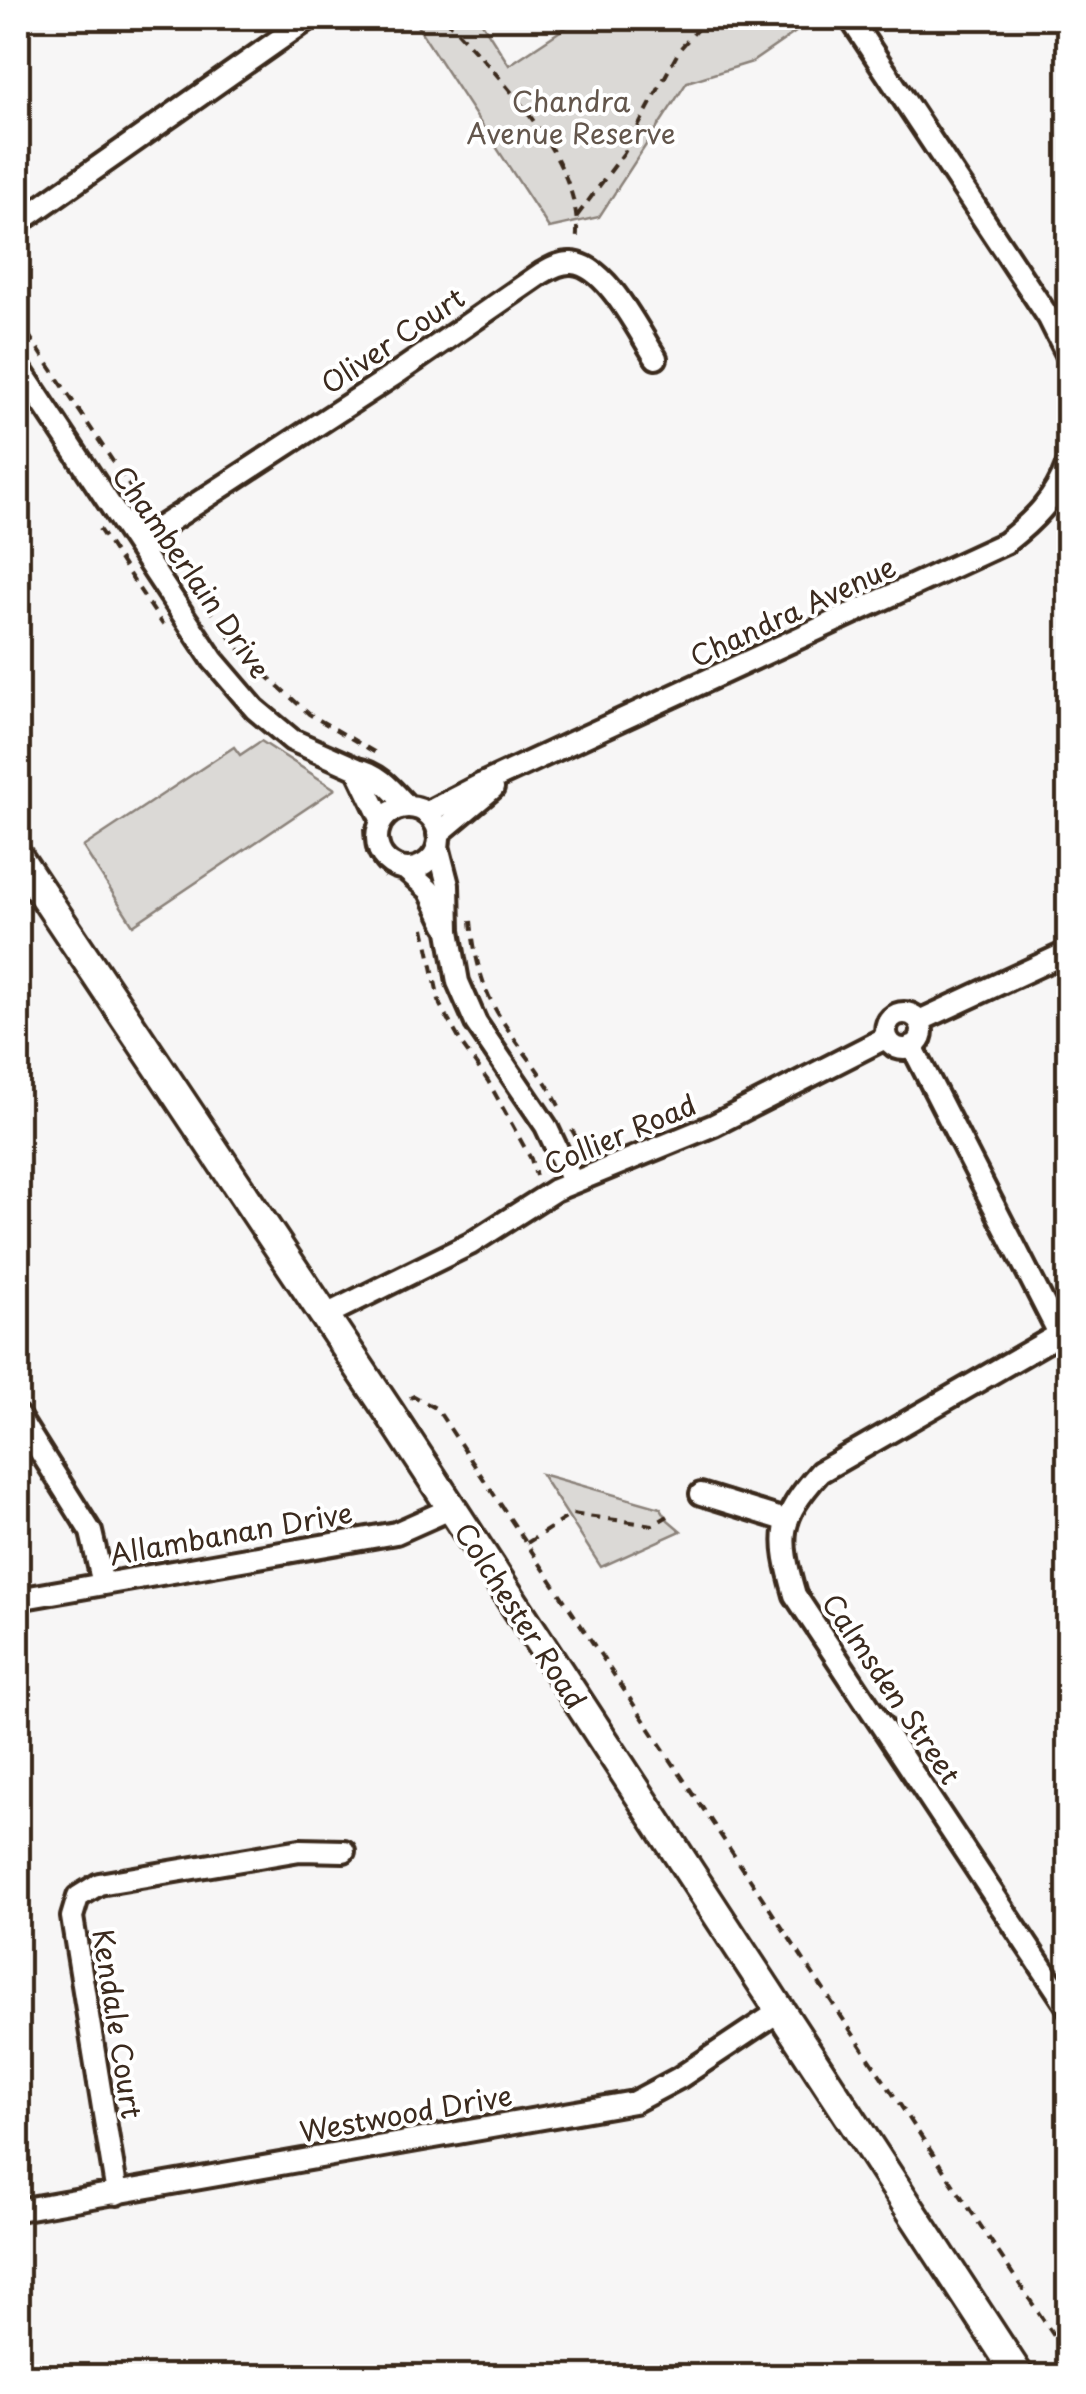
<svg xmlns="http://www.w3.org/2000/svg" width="1086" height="2394" font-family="'Playpen Sans',sans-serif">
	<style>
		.green { fill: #dbd9d6; stroke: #8b827a; stroke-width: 2.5 }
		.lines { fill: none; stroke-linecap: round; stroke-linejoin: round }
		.minor-casing { stroke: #3b2a1e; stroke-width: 28 }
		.secondary-casing { stroke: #3b2a1e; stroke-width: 35 }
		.path { stroke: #3b2a1e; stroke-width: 4; stroke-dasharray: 10 8; stroke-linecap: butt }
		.minor { stroke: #fff; stroke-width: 20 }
		.secondary { stroke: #fff; stroke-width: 28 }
		.labels { text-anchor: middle; stroke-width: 8; stroke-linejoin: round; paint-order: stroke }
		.park-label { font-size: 28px; fill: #63564c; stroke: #fff }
		.street-label { font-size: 28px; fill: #3b2a1e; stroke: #fff }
	</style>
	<rect width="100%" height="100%" fill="#f7f6f6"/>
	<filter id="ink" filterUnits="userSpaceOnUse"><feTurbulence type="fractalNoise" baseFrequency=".01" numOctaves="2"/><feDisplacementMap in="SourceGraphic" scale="20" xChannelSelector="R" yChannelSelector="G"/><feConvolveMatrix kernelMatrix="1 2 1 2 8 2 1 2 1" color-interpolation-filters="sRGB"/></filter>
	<g filter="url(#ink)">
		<path class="green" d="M412,18H479L509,65L580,18H816L752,62L687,82L599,217L549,228Z
			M261,741L335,789L133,925L83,847L234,747L240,755Z
			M541,1474L661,1508L668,1520L681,1531L601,1567Z"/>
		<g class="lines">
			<defs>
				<path id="minor" d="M850,18L1049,318L1068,356
					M18,223L310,18
					M18,366L213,660L255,709L292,740L357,769C379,773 393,791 408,807
					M136,543L400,371L542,273C551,268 561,262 572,263C607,265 638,331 656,358
					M357,769L382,821
					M377 838a31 31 0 1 1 62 0a31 31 0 1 1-62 0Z
					M426,813L482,784L1005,543C1034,520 1055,500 1068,464
					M438,834L493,788
					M439,850L448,885L449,931L458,982L476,1023L546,1126L572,1181
					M405,869L429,890L446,925
					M886 1031a18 18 0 1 1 36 0a18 18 0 1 1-36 0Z
					M919,1021L1068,952
					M912,1046L1068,1351
					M324,1316L470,1244L555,1190L714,1125L887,1037
					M1058,1335L820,1472C778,1519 778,1536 795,1595L1068,2007
					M18,1416L91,1532L103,1584
					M701,1494L785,1520
					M18,1599L396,1533L450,1509
					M117,2194L72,1917L78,1897L99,1884L300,1850L344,1851
					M18,2210L634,2102L679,2078L781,2010"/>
				<path id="secondary" d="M18,857L389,1412L1019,2376"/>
			</defs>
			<use href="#minor" class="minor-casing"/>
			<use href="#secondary" class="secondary-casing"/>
			<path class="path" d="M445,18C495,73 588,163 576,244
				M577,216L624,153L680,49L707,18
				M18,319L146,511
				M99,529L163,625
				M167,545L213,615L245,656L309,714L376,753
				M364,829C365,851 368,863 385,877
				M471,921C474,954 482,989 500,1017C521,1051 542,1071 560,1108
				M424,928L440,1005L463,1046L488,1081L531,1159L536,1176
				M572,1130L587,1156
				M410,1398L414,1396L437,1409L1068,2357
				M527,1543L572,1514L653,1525L668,1516"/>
			<use href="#minor" class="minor"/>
			<use href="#secondary" class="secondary"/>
		</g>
	</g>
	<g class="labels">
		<g class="park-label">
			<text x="571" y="112">Chandra<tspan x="571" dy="32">Avenue Reserve</tspan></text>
		</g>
		<g class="street-label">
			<text transform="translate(393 341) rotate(-34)" y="10">Oliver Court</text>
			<text transform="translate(191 572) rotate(55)" y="10">Chamberlain Drive</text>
			<text transform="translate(793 612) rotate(-25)" y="10">Chandra Avenue</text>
			<text transform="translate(620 1135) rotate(-23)" y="10">Collier Road</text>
			<text transform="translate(231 1534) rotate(-10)" y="10">Allambanan Drive</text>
			<text transform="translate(520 1616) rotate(57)" y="10">Colchester Road</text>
			<text transform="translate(891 1689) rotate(56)" y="10">Calmsden Street</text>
			<text transform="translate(117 2024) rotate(81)" y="10">Kendale Court</text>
			<text transform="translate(406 2114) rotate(-10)" y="10">Westwood Drive</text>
		</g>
	</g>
	<rect width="1086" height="2394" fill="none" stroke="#fff" stroke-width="60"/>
	<rect x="30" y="30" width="1026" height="2334" fill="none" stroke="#3b2a1e" stroke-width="4" filter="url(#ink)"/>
</svg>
